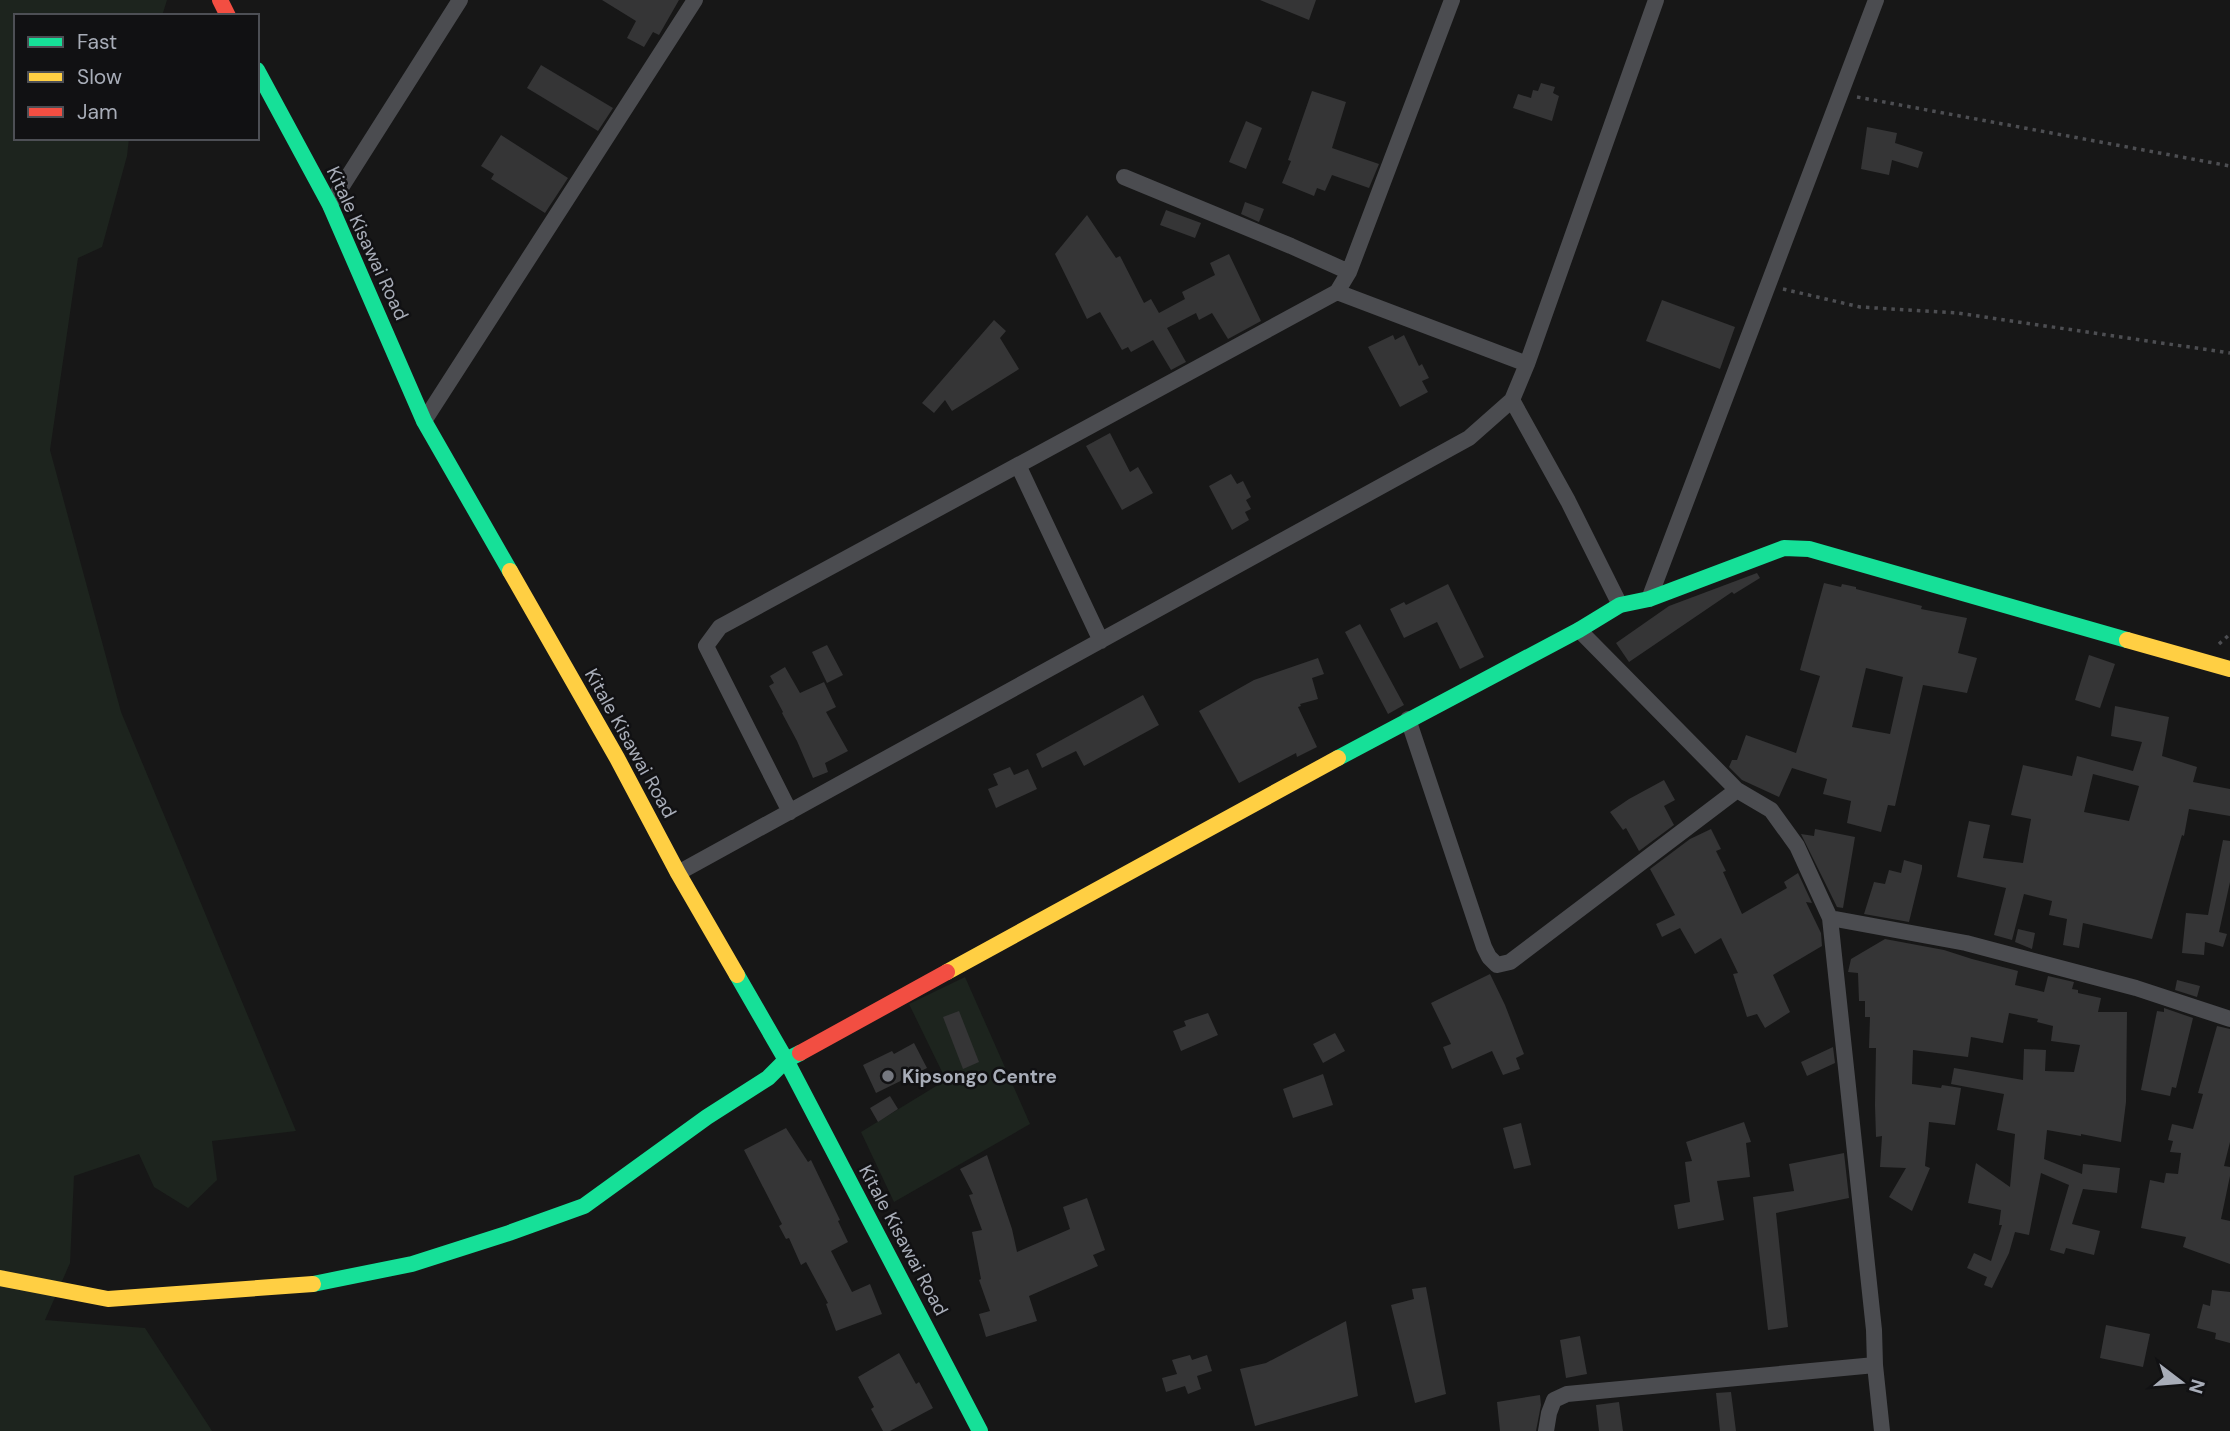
<svg xmlns="http://www.w3.org/2000/svg" width="2230" height="1431" font-family="'DM Sans',sans-serif">
	<style>
		.green { fill: #1d241e }
		.building { fill: #353536; fill-rule: evenodd }
		.lines { fill: none; stroke-linecap: round; stroke-linejoin: round }
		.path { stroke: #4d4e52; stroke-width: 3.5; stroke-dasharray: 3.5 5; stroke-linecap: butt }
		.street { stroke: #4b4c50; stroke-width: 16 }
		.fast { stroke: #16e098; stroke-width: 16 }
		.slow { stroke: #ffcf43; stroke-width: 16 }
		.jam { stroke: #f24e42; stroke-width: 16 }
		.poi-dot { fill: #757880; stroke: #111113; stroke-width: 2.5 }
		.labels { text-anchor: middle; stroke-width: 5; stroke-linejoin: round; paint-order: stroke }
		.street-label { font-size: 19px; fill: #a8adb8; stroke: #111113 }
		.poi-label { font-size: 19px; font-weight: bold; fill: #a8adb8; stroke: #111113; text-anchor: start }
	</style>
	<rect width="100%" height="100%" fill="#171717"/>
	<path class="green" d="M0,0H167L162,16H16V138H129L127,156L102,247L78,258L50,450L121,712L296,1131L212,1141L217,1180L188,1208L154,1187L139,1154L74,1176L70,1263L45,1320L145,1328L212,1431H0Z
		M965,977L1030,1124L894,1202L861,1132L946,1080L909,1004Z"/>
	<path class="building" d="M602,0H679L659,35L653,32L644,47L627,38L636,21Z
		M1260,0H1316L1309,20Z
		M541,65L613,108L598,131L527,88Z
		M1541,83L1555,87L1553,93L1559,96L1552,121L1513,108L1518,94L1531,98L1533,90L1538,91Z
		M1312,91L1346,102L1332,148L1379,164L1369,188L1332,175L1325,191L1317,188L1314,196L1282,183L1291,161L1288,160Z
		M1246,121L1262,128L1246,169L1229,162Z
		M1867,127L1897,133L1895,143L1923,152L1918,168L1892,160L1889,175L1861,169Z
		M501,135L568,178L545,213L491,179L494,174L481,166Z
		M1245,202L1264,209L1259,222L1241,214Z
		M1166,210L1201,223L1195,238L1160,225Z
		M1087,215L1116,258L1120,256L1144,303L1151,299L1159,313L1185,299L1182,292L1215,275L1210,263L1229,254L1261,321L1228,339L1212,313L1199,320L1196,313L1167,328L1186,362L1171,370L1153,340L1131,352L1128,347L1122,350L1100,312L1087,319L1055,254Z
		M1662,300L1735,327L1720,369L1646,341Z
		M994,320L1006,331L1000,338L1019,369L952,411L945,400L934,413L922,403Z
		M1393,335L1395,340L1404,335L1419,366L1422,364L1429,378L1422,381L1428,392L1400,407L1368,347Z
		M1110,433L1130,472L1138,467L1153,493L1122,510L1086,446Z
		M1231,474L1237,484L1243,481L1251,497L1246,500L1251,509L1245,512L1249,520L1232,530L1209,486Z
		M1757,573L1760,578L1734,594L1732,592L1629,662L1616,643L1669,606Z
		M1824,583L1841,587L1842,584L1856,587V589L1922,606L1921,609L1967,618L1958,653L1977,658L1967,693L1923,685L1895,806L1888,805L1881,832L1847,823L1851,801L1823,794L1827,779L1792,768L1779,797L1742,780L1729,767L1732,760H1737L1746,735L1796,753L1820,676L1800,670ZM1866,668L1903,677L1890,734L1852,727Z
		M1448,584L1484,657L1460,669L1437,622L1404,638L1390,609L1404,602L1406,605Z
		M1360,624L1404,705L1388,714L1345,632Z
		M827,645L843,675L827,683L812,652Z
		M2089,655L2115,664L2100,708L2075,700Z
		M1318,658L1324,674L1312,678L1318,699L1300,704L1301,706L1298,707L1317,747L1297,757L1296,753L1239,783L1199,711L1254,680Z
		M785,667L800,693L824,682L836,707L826,712L848,751L825,763L828,772L813,778L797,741L782,713L783,712L769,686L774,683L770,676Z
		M1143,695L1159,725L1084,766L1076,751L1042,768L1036,754Z
		M2115,706L2169,717L2162,756L2197,767L2193,782L2230,789V816L2189,809L2184,836L2182,835L2152,939L2083,923L2079,948L2063,945L2067,919L2049,915L2052,901L2024,894L2012,940L1994,935L2006,888L1957,877L1969,821L1990,825L1983,858L2023,863L2031,819L2011,815L2023,765L2072,776L2077,756L2133,771L2142,742L2111,736ZM2093,774L2139,786L2129,821L2084,812Z
		M1010,767L1014,775L1028,769L1037,789L996,808L988,789L998,785L993,774Z
		M1664,780L1675,800L1664,806L1674,825L1639,851L1626,828L1623,830L1610,812L1629,799Z
		M1711,829L1721,849L1716,851L1726,871L1723,872L1742,914L1787,888L1784,882L1798,873L1812,903L1806,902L1821,933L1822,946L1773,975L1790,1012L1765,1028L1757,1014L1747,1017L1733,974L1738,973L1721,938L1695,954L1680,928L1662,937L1656,924L1675,915L1650,869L1690,839Z
		M1815,829L1855,837L1843,908L1837,907L1801,834L1814,836Z
		M2223,840L2230,841V882L2219,932L2227,934L2223,947L2205,942L2204,955L2182,953L2186,913L2208,915Z
		M1904,860L1922,865V869L1909,922L1864,914L1874,882L1885,884L1889,870L1901,873Z
		M2018,929L2035,933L2032,949L2015,942Z
		M1885,939L1944,950L1972,959L2018,971L2015,985L2044,992L2048,976L2074,982L2072,989L2078,990V993L2101,998L2098,1012H2127L2126,1102L2121,1142L2081,1134V1136L2047,1130L2044,1159L2082,1174L2083,1164L2120,1168L2117,1193L2083,1189L2072,1224L2100,1231L2094,1255L2066,1248L2064,1254L2050,1250L2069,1185L2041,1173L2029,1235L2015,1232L2009,1253L1992,1288L1984,1285L1987,1277L1967,1268L1974,1253L1991,1261L2002,1225H1999L2001,1210L1968,1203L1976,1163L2010,1187L2015,1134L1997,1130L2004,1094L1951,1084L1954,1068L2023,1080L2024,1049L2046,1050L2045,1071L2074,1072L2080,1045L2051,1041L2053,1026L2037,1022L2038,1019L2009,1013L2003,1043L1971,1037L1968,1057L1913,1050L1912,1084L1941,1088L1942,1085L1961,1088L1955,1125L1929,1122L1925,1166L1930,1168L1912,1211L1889,1197L1906,1168L1880,1167L1882,1136L1876,1137L1875,1105L1876,1048H1869L1870,1017H1865V1001H1859L1858,973L1848,972L1851,959Z
		M1490,974L1505,1005L1524,1054L1516,1058L1520,1069L1503,1075L1492,1051L1452,1069L1443,1047L1451,1044L1431,1003Z
		M2177,980L2200,986L2197,997L2175,990Z
		M2164,1008L2193,1018L2176,1088L2172,1087L2170,1096L2141,1090L2157,1011L2164,1012Z
		M959,1011L979,1062L963,1069L943,1017Z
		M1208,1013L1218,1035L1181,1051L1173,1031L1186,1026L1184,1021Z
		M2217,1026L2230,1029V1142L2224,1166L2230,1167V1176L2221,1219L2230,1221V1264L2183,1247L2186,1237L2141,1228L2150,1180L2164,1183L2166,1173L2178,1174L2181,1153L2170,1152L2173,1141L2168,1140L2172,1124L2193,1129L2203,1094L2198,1093Z
		M1335,1033L1345,1051L1323,1063L1313,1044Z
		M914,1043L927,1068L876,1093L863,1065L892,1051L894,1054Z
		M1833,1047L1835,1063L1807,1076L1801,1062Z
		M1323,1074L1333,1105L1293,1118L1283,1089Z
		M890,1096L898,1109L878,1122L870,1108Z
		M1744,1122L1751,1142L1746,1143L1750,1177L1717,1181L1724,1220L1678,1229L1674,1205L1690,1202L1685,1162L1692,1161L1686,1142Z
		M1521,1123L1531,1165L1514,1169L1503,1128Z
		M786,1128L808,1162L811,1160L840,1220L838,1221L848,1242L831,1251L852,1292L870,1284L882,1314L836,1331L826,1304L828,1303L806,1262L801,1265L789,1238L786,1239L779,1226L782,1224L744,1150Z
		M1844,1153L1849,1198L1776,1213L1788,1327L1768,1330L1753,1197L1794,1191L1789,1164Z
		M987,1155L1012,1229L1017,1252L1070,1229L1063,1207L1087,1198L1105,1250L1093,1255L1098,1266L1029,1296L1037,1321L986,1337L979,1314L990,1311L979,1280L981,1279L972,1232L982,1230L969,1195L973,1194L960,1169Z
		M1426,1287L1446,1394L1415,1403L1391,1305L1414,1299L1412,1289Z
		M2212,1290L2230,1292V1343L2215,1339L2216,1333L2197,1328L2203,1304L2210,1306Z
		M1346,1321L1358,1396L1255,1426L1240,1369L1266,1363Z
		M2106,1325L2150,1334L2143,1367L2100,1358Z
		M1580,1336L1587,1374L1566,1378L1560,1340Z
		M899,1353L916,1384L919,1382L933,1408L890,1431H883L871,1409L874,1407L858,1377Z
		M1190,1355L1192,1360L1207,1355L1212,1371L1197,1376L1201,1389L1188,1394L1185,1386L1166,1392L1162,1378L1177,1374L1172,1360Z
		M1731,1392L1736,1431H1720L1716,1393Z
		M1540,1395L1541,1405L1536,1431H1500L1497,1402Z
		M1619,1402L1623,1431H1599L1596,1405Z"/>
	<g class="lines">
		<path class="path" d="M1857,97L2230,166
			M1783,289L1860,307L1957,313L2230,353
			M2219,644L2230,634"/>
		<path class="street" d="M1124,177L1291,246L1349,272
			M330,205L460,0
			M1337,292L1527,364
			M1512,400L1568,501L1620,605
			M424,421L695,0
			M1018,465L1101,641
			M1649,599L1876,0
			M1579,630L1737,790L1771,810L1797,846L1830,918L1874,1330L1875,1365L1882,1431
			M1408,719L1484,947L1489,957L1497,965L1510,962L1737,790
			M790,812L706,646L720,627L1337,292L1349,272L1452,0
			M678,873L1469,438L1512,400L1527,364L1656,0
			M1830,918L1966,943L2136,988L2230,1019
			M1546,1431L1549,1413L1554,1400L1567,1394L1875,1365"/>
		<path class="fast" d="M257,70L330,205L424,421L510,571
			M1338,758L1579,630L1620,605L1649,599L1784,548L1809,549L2127,640
			M737,975L786,1060L980,1431
			M313,1284L412,1264L509,1233L584,1206L707,1117L768,1078L786,1060L800,1053"/>
		<path class="slow" d="M510,571L617,758L678,873L737,975
			M2127,640L2230,669
			M947,972L1338,758
			M0,1278L108,1299L313,1284"/>
		<path class="jam" d="M220,0L228,16
			M800,1053L947,972"/>
	</g>
	<circle class="poi-dot" cx="888" cy="1076" r="7"/>
	<g class="labels">
		<g class="street-label">
			<text transform="translate(368 243) rotate(65)" y="7">Kitale Kisawai Road</text>
			<text transform="translate(631 743) rotate(61)" y="7">Kitale Kisawai Road</text>
			<text transform="translate(904 1240) rotate(62)" y="7">Kitale Kisawai Road</text>
		</g>
		<g class="poi-label">
			<text x="902" y="1083">Kipsongo Centre</text>
		</g>
	</g>
	<rect x="14" y="14" width="245" height="126" fill="#111113" stroke="#4d4f55" stroke-width="2"/>
	<rect x="28" y="37" width="35" height="10" fill="#16e098" stroke="#4d4f55" stroke-width="2"/>
	<text x="77" y="49" font-size="21" fill="#a8adb8">Fast</text>
	<rect x="28" y="72" width="35" height="10" fill="#ffcf43" stroke="#4d4f55" stroke-width="2"/>
	<text x="77" y="84" font-size="21" fill="#a8adb8">Slow</text>
	<rect x="28" y="107" width="35" height="10" fill="#f24e42" stroke="#4d4f55" stroke-width="2"/>
	<text x="77" y="119" font-size="21" fill="#a8adb8">Jam</text>
	<g transform="translate(2181 1382) rotate(106)" stroke="#111113" stroke-width="5" paint-order="stroke">
	<path d="M0-5L12 26L0 18L-12 26Z" fill="#a8adb8"/>
	<text y="-10" font-size="19" font-weight="bold" text-anchor="middle" fill="#a8adb8">N</text>
	</g>
</svg>
